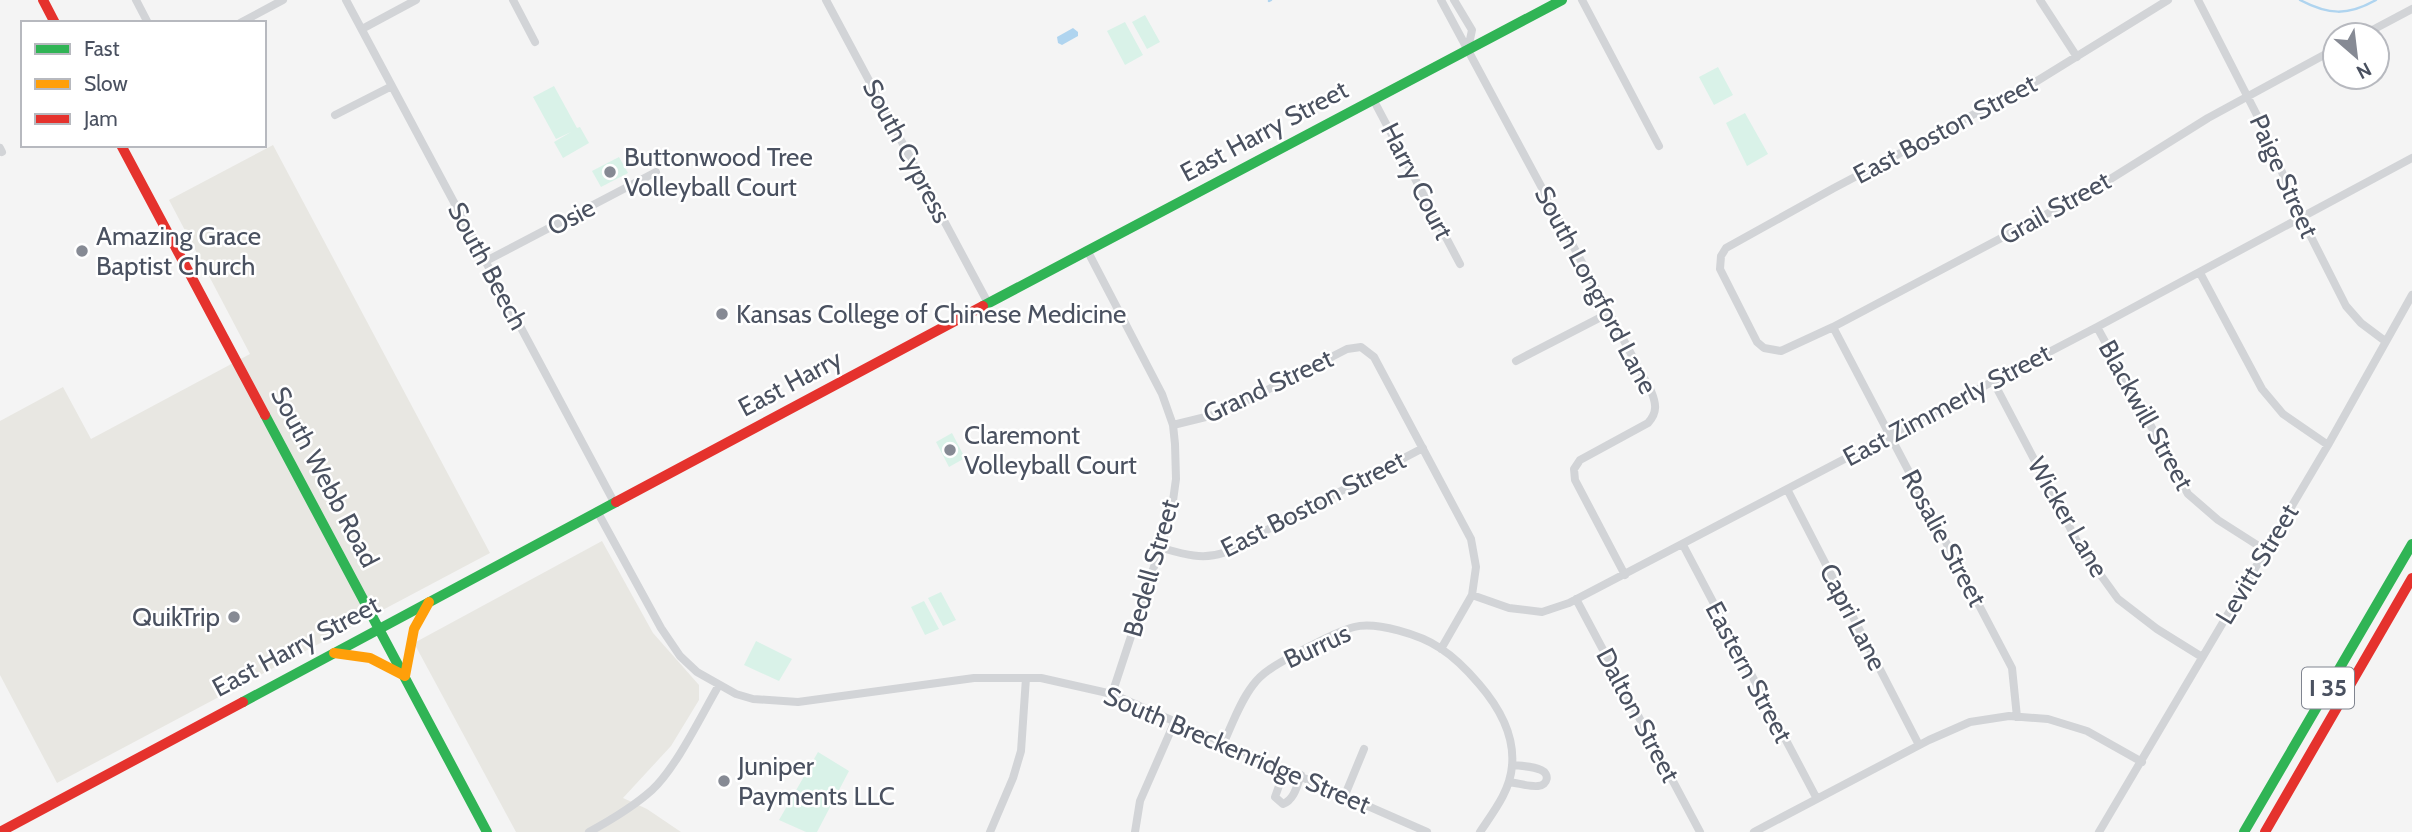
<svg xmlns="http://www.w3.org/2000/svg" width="2412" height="832" font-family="Cabin,sans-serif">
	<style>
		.commercial { fill: #e8e7e2 }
		.green { fill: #d9f2e8 }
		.water { fill: #afd4ef }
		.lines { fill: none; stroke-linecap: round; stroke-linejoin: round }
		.stream { stroke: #afd4ef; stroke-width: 2.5 }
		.street { stroke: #d2d4d7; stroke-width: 8 }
		.fast { stroke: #30b455; stroke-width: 10 }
		.slow { stroke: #ff9f0a; stroke-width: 10 }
		.jam { stroke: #e5322d; stroke-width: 10 }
		.poi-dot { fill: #868a94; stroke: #fff; stroke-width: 2.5 }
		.labels { text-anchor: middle; stroke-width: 5; stroke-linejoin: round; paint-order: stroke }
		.shield { fill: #fff; stroke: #808590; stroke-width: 2 }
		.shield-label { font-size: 24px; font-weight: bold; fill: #4a5160 }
		.street-label { font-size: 26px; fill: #4a5160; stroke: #fff }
		.poi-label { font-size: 26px; fill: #4a5160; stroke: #fff; text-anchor: start }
	</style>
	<rect width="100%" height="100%" fill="#f4f4f4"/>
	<path class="commercial" d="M273,145L490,553L57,783L0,675V421L63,387L91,439L250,354L169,200Z
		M602,541L653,633L699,685V700L671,746L623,798L647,809L681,832H516L414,643Z"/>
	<path class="green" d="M1145,15L1160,42L1147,49L1132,22Z
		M1125,22L1143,55L1125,65L1107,31Z
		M1718,67L1733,95L1714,105L1699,77Z
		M554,86L577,128L580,127L589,143L563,158L554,142L571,132L556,139L533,97Z
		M1745,113L1768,154L1747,166L1726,123Z
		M619,157L628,173L601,187L592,171Z
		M952,433L965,458L949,467L936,442Z
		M941,592L956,620L943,626L928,598Z
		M924,601L939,629L925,635L911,607Z
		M756,641L792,659L779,681L744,665Z
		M818,752L849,771L817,832H806L779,820Z"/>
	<path class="water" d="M1073,28L1078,32V36L1062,45L1058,43L1057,37Z"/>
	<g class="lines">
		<path class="stream" d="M2300,0C2328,15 2348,16 2376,0
			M1269,1L1271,0"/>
		<path class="street" d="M136,0L148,23
			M346,0L614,502
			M513,0L535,42
			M826,0L988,303
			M1441,0L1651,391C1656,403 1658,412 1648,423L1580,460L1574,469L1575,480L1625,575
			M1454,0L1472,30L1468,49
			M1582,0L1659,146
			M2040,0L2077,57
			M2168,0L2037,81L1834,188L1726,248L1721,256L1720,269L1757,342L1764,348L1781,351L1833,327L2096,188L2208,118L2335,49
			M2198,0L2262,125L2301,217L2346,306L2361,323L2385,341
			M240,23L283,0
			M362,29L416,0
			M2363,35L2412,9
			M1373,99L1460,264
			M335,115L392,86
			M0,148L2,152
			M1087,250L1162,394L1173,425L1175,444L1176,479L1171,515L1112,694
			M486,261L656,172
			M2200,273L2262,389L2283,414L2328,445
			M1833,327L2012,668L2017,717
			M2097,327L2188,494L2218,520L2265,550
			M1516,361L1609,313
			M1993,381L2079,545L2118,599L2157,629L2202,657
			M1173,425L1222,413L1347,349L1361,347L1374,357L1471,539L1476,567L1472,595L1441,649
			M1787,489L1919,745
			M597,511L661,628L680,656L697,672L736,694L753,699L798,702L974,678H1041L1112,694L1427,832
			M1683,545L1817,799
			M1162,548C1183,554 1202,560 1223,553L1423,448
			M1472,595L1509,608L1542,612L1569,603L2097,327L2412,158
			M1576,599L1700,832
			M1224,742C1233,722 1240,702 1253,685C1265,669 1284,661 1301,651C1318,642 1335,632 1354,627C1376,621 1421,635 1440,648C1454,657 1468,671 1479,684C1498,706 1515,735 1512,766C1510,791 1494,811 1480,832
			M1285,769L1275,797L1283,804C1294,800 1297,786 1301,775
			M1509,782C1518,783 1530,787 1538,786C1548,785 1550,774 1541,770C1533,766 1521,766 1512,765
			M1345,795L1364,749
			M589,832C611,820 633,807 652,790C676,768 702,714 719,685
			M990,832L1013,778L1021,751L1026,678
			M1135,832L1140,801L1175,721
			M1754,832L1929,740L1970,722L2009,716L2048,719L2087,731L2142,762
			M2099,832L2328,445L2412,295"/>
		<path class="fast" d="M983,306L1562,0
			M265,415L487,832
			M243,702L616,502
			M2244,832L2412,544"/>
		<path class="slow" d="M334,653L370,658L405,676L414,629L429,602"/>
		<path class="jam" d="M43,0L55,23
			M121,145L265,415
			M616,502L983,306
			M0,832L243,702
			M2265,832L2412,578"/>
	</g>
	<g class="poi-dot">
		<circle cx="610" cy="172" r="7"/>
		<circle cx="82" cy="251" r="7"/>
		<circle cx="722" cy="314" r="7"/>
		<circle cx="950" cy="450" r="7"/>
		<circle cx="234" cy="617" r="7"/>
		<circle cx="724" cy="781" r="7"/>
	</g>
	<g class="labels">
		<rect class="shield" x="2302" y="667.5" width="52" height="41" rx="5"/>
		<g class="shield-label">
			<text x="2328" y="696">I 35</text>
		</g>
		<g class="street-label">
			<text transform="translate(1945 129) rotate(-28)" y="9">East Boston Street</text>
			<text transform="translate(1264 131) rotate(-28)" y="9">East Harry Street</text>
			<text transform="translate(907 151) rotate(62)" y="9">South Cypress</text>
			<text transform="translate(2284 176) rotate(66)" y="9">Paige Street</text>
			<text transform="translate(1417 181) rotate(63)" y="9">Harry Court</text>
			<text transform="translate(2055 208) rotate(-29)" y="9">Grail Street</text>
			<text transform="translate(571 217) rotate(-28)" y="9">Osie</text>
			<text transform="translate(488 266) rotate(62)" y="9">South Beech</text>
			<text transform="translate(1596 290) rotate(62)" y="9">South Longford Lane</text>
			<text transform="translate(790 383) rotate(-28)" y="9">East Harry</text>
			<text transform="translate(1268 386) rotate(-25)" y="9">Grand Street</text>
			<text transform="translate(1947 405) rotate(-28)" y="9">East Zimmerly Street</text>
			<text transform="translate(2146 415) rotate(61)" y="9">Blackwill Street</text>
			<text transform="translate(325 477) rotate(62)" y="9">South Webb Road</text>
			<text transform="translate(1313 504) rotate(-27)" y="9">East Boston Street</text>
			<text transform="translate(2068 517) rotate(60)" y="9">Wicker Lane</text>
			<text transform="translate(1944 538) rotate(62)" y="9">Rosalie Street</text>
			<text transform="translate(2257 564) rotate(-59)" y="9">Levitt Street</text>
			<text transform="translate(1151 568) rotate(-74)" y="9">Bedell Street</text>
			<text transform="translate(1853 617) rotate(63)" y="9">Capri Lane</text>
			<text transform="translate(296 646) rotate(-28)" y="9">East Harry Street</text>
			<text transform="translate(1317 646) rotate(-25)" y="9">Burrus</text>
			<text transform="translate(1749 672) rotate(62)" y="9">Eastern Street</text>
			<text transform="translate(1638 715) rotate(62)" y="9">Dalton Street</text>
			<text transform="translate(1237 750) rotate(23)" y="9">South Breckenridge Street</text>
		</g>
		<g class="poi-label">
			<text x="624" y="166">Buttonwood Tree<tspan x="624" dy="30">Volleyball Court</tspan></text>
			<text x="96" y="245">Amazing Grace<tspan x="96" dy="30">Baptist Church</tspan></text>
			<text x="736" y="323">Kansas College of Chinese Medicine</text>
			<text x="964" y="444">Claremont<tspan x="964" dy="30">Volleyball Court</tspan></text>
			<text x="220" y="626" text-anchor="end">QuikTrip</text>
			<text x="738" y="775">Juniper<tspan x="738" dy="30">Payments LLC</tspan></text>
		</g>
	</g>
	<rect x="21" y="21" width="245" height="126" fill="#ffffff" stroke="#b7b9bf" stroke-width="2"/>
	<rect x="35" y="44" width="35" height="10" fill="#30b455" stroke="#b7b9bf" stroke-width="2"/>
	<text x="84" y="56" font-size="21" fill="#4a5160">Fast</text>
	<rect x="35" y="79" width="35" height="10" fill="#ff9f0a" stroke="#b7b9bf" stroke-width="2"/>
	<text x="84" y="91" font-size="21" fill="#4a5160">Slow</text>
	<rect x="35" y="114" width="35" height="10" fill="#e5322d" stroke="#b7b9bf" stroke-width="2"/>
	<text x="84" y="126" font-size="21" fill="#4a5160">Jam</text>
	<g transform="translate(2356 56) rotate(152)"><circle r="33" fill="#ffffff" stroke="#b7b9bf" stroke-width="2"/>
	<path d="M0-5L12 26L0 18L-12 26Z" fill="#868a94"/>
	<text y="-10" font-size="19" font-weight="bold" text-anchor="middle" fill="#4a5160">N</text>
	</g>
</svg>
